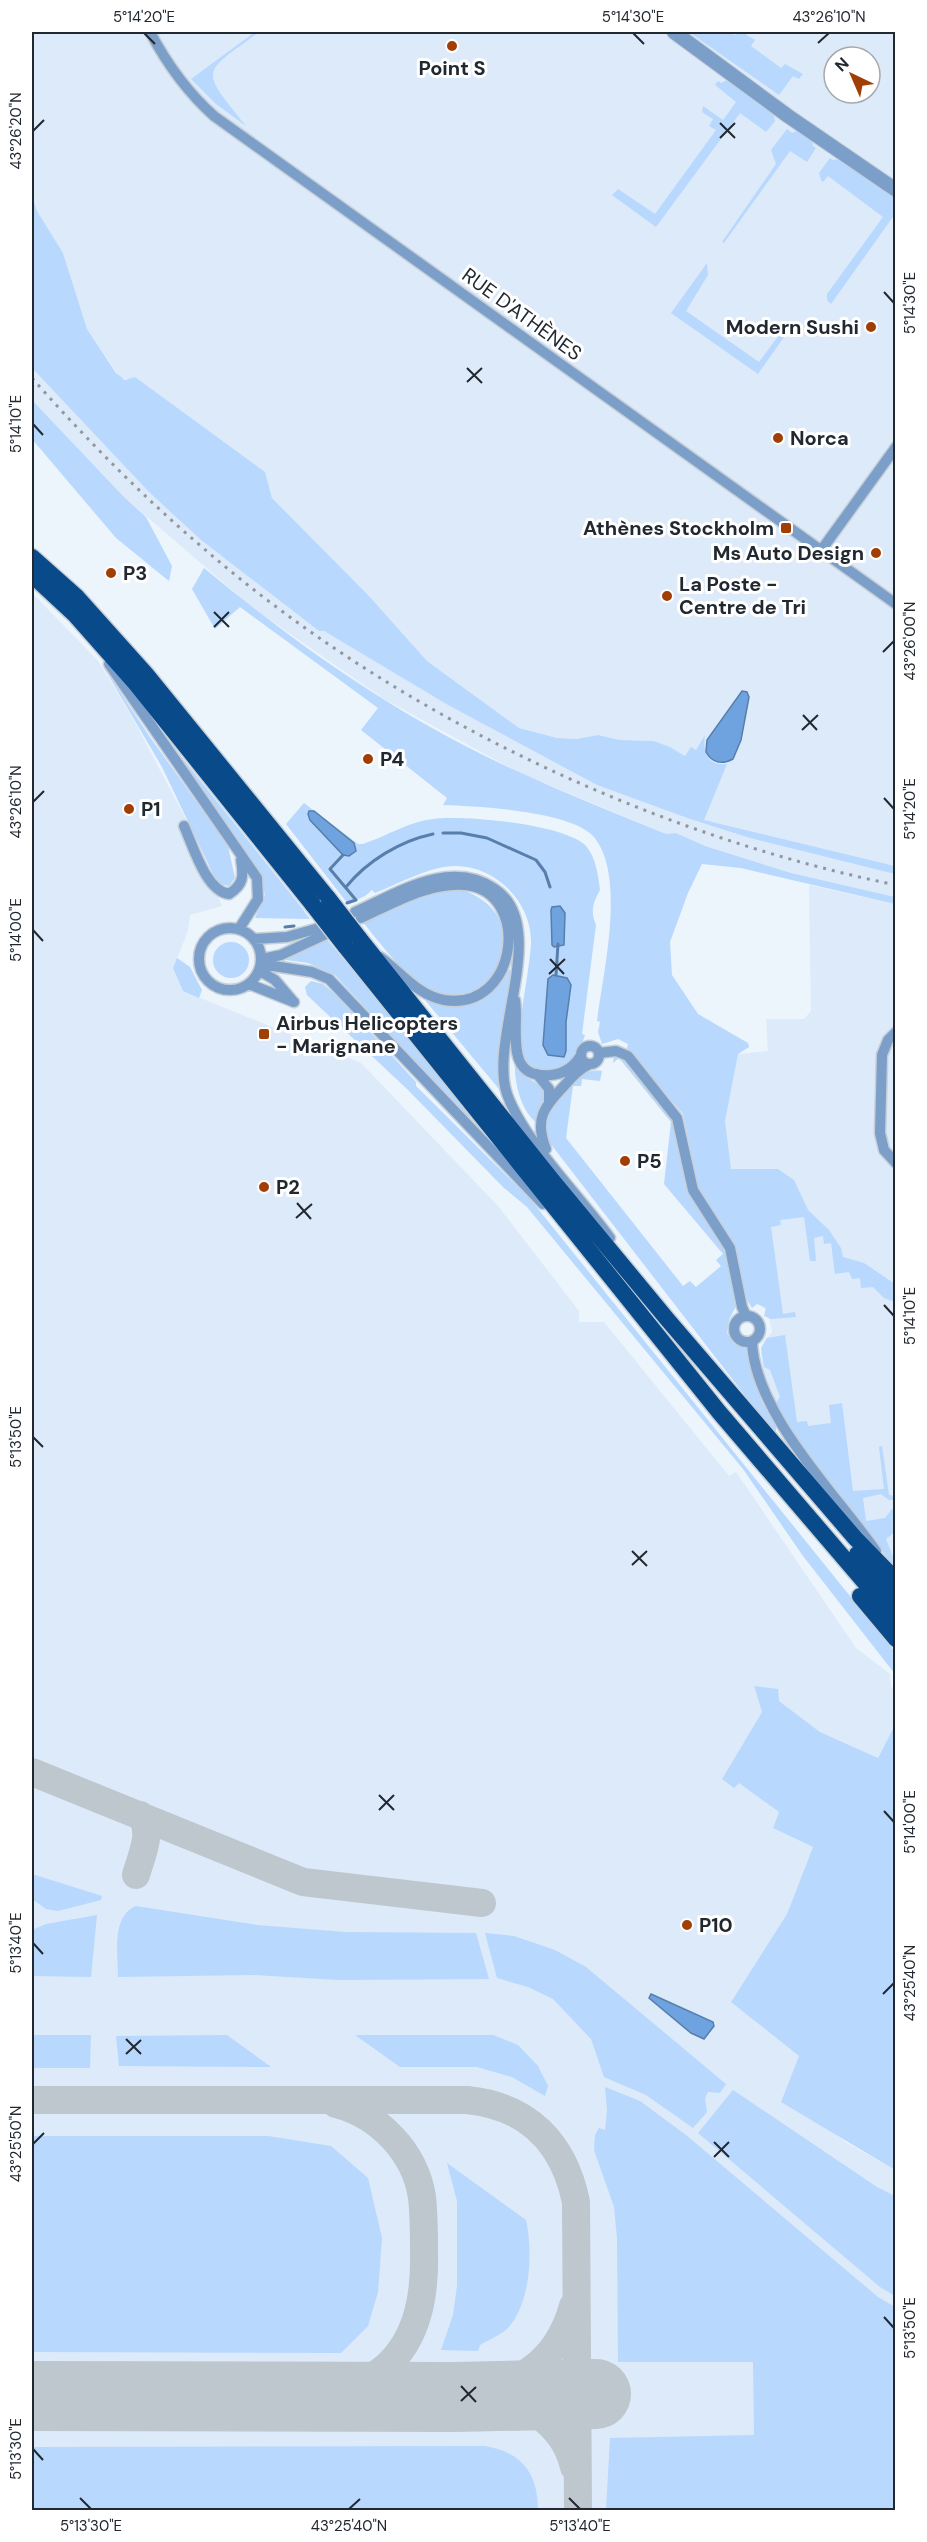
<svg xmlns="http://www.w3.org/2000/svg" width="927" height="2542" font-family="'DM Sans',sans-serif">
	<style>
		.built { fill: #dceafa; fill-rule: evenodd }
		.green { fill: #b8d8fe }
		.water { fill: #6fa3e0; stroke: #587eab; stroke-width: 1.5 }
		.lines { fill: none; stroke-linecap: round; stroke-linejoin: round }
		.stream { stroke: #587eab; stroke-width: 3 }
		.taxiway { stroke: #bec6ce; stroke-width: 28 }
		.runway { stroke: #bec6ce; stroke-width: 70 }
		.minor-casing { stroke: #c7cfd7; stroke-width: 13 }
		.tertiary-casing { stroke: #c7cfd7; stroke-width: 16 }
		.trunk-casing { stroke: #c7cfd7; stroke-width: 19 }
		.minor { stroke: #7c9fca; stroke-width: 10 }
		.tertiary { stroke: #7c9fca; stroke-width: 14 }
		.trunk { stroke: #084a8a; stroke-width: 16 }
		.rail { stroke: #90979f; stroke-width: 3; stroke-dasharray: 3 6; stroke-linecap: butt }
		.trunk-bridge-casing { stroke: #c7cfd7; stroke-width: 19; stroke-linecap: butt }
		.trunk-bridge { stroke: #084a8a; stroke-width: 16 }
		.ticks { fill: none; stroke: #212830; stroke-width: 2 }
		.poi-dot { fill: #a13e03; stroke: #fff; stroke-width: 2 }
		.labels { text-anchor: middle; stroke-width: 6; stroke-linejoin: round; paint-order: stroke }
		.poi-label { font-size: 20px; font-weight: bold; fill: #212830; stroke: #fff; text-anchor: start }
		.street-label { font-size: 20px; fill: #212830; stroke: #fff }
		.neatline { fill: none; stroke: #212830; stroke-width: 2 }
		.ticks-label { font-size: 15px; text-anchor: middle; fill: #212830 }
	</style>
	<rect width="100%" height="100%" fill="#ecf4fc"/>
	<path class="built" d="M32,32H895V866L703,820L726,765L713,762L706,756L703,746L706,735L696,750L685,756L670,747L654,741L620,740L598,735L576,739L557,738L519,728L427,661L369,596L272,498L264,472L135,377L130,380L120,377L87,329L63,253L37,211L32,196ZM834,57H870V93H834Z
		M32,368L149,492L201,540L319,631H324L448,705L597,785L690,819L750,838L895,874V897L791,873L705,846L676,833L666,834L518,772L384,699L253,608L123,496L32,400Z
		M32,593L98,661L132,717L189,825L222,906L190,915L188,931L173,968L183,991L361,1063L498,1206L579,1311V1322H604L729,1476L736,1472L856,1648L890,1674L891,1686L895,1690V1725L878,1758L820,1732L779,1701L754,1687L762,1712L722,1779L738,1782L779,1812L773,1828L813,1847L787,1914L731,2002L799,2056L784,2094L845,2142L895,2170V2510H32Z
		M809,885L895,904V1565L776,1405L763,1373L761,1353L764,1341L772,1332L768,1312L755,1300L717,1121L738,1054L768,1051L766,1019H804L811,1011Z"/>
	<path class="green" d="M255,32H259C200,75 200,68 246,126L216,104L191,79Z
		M689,32H728L735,35L738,32H742L755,40L751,46L781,68L785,64L803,74L799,79L793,76L779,95Z
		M730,79L772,110L775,121L766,132L740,113L656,227L612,195L618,189L655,214L716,130L709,126L713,119L702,112L703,106L723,120L736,102L715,85L718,81L721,83Z
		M787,129L792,133L799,130L812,139L813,146L816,148L807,162L790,151L724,243L722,242L776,164L771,150Z
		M830,158L833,160L841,159L894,198L895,214L831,304L827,300V294L883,217L828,176L823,182L821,180L819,173Z
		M32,196L37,211L63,253L87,329L116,373L125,380L135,377L265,472L272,498L369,596L427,661L519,728L557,738L576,739L598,735L620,740L654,741L670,747L685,756L691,747L696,750L705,735C703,750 706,766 727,764L704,820L895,866V874L750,838L690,819L597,785L448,705L324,631H319L201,540L149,492L32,368Z
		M707,263L708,275L686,311L759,362L785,327L789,330L758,374L671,313Z
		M32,400L123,496L146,517L172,566L169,581L116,538L32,439Z
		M204,568C299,647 405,721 519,772C567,794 617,814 666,834L676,833L705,846L791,873L895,897V904L741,868L702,864L688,893L670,942L672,975L698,1014L748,1043L749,1047L738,1054L725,1121L731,1169H778L794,1180L808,1210L829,1230L841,1248L843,1257L864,1263L895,1284V1302L884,1298L873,1287L861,1288L860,1278L852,1279L849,1272L835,1274L831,1243L824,1244L823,1236L814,1238L816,1261H810L804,1217L780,1220L781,1225L771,1227L783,1314L795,1312L796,1317L771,1319L764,1316L766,1308L757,1304L752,1308L747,1300L735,1246L698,1186L683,1114L627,1048L628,1044L618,1039L602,1044L598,1032L600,1022L597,1021C603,973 628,870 591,834C566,811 477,806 443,805L447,798L361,730L378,708L240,607L215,629L192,589Z
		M104,668L150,737L228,846L235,878L229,886L220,884L214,876L162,767Z
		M160,730L302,908L310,919L255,918L265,895L260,874Z
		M304,803L358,844H363C387,836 408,822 433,819C463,815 565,824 586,846C596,858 598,875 600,890C593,903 590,911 596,925L582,1034L585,1035C582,1044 579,1053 572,1060C552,1082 524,1074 519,1045C517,1037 520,1026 521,1018C524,993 529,969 531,945C533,899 489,859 444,867C424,870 395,885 375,893L372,890L365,896L348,904L286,824Z
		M462,890C545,918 491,1021 430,989C405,977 380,943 362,921C395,907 425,892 462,890Z
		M325,937L454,1094L471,1116L468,1119L335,975L308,963L286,960Z
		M213 960a18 18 0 1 1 36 0a18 18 0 1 1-36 0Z
		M177,958L190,967L202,990L199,998L183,991L173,968Z
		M509,969L511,971L500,1058L499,1089L425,1000C458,1013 493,1001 509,969Z
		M311,981L323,984L335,994L416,1082V1086L530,1199L895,1652V1674L803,1556L743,1469L527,1207L503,1187L408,1090L307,995L305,987Z
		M614,1056L623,1057L674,1119L685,1175L726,1248L737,1304L729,1320L727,1333L734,1344L747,1348L761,1400L776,1425V1432L840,1508L774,1433L543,1134C545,1125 546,1114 550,1106C560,1089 582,1067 602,1071L600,1081L582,1079L581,1086H573L566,1138L683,1286L690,1281L696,1287L721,1266L716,1260L723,1254L664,1184L671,1122L619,1058L613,1063Z
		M515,1063L524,1075L546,1090L537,1123C521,1111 514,1082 515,1063Z
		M785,1335L797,1422L807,1421L808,1426L831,1423L829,1405L842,1403L853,1491L884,1489L879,1447L882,1446L889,1495L895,1496V1500H889L881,1494L863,1498L866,1521L885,1518L892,1509H895V1532L886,1539L895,1562V1568L798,1441L776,1403L780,1397L770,1370L764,1367L761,1348L767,1338Z
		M754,1686L778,1689L779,1701L820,1732L878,1758L895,1725V2170L781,2102L799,2056L731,2002L787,1914L813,1847L773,1828L779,1812L739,1783L734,1788L722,1779L762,1712Z
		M32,1874L102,1896L101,1900L58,1911L46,1909L32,1899Z
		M136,1906L257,1925L346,1932L476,1933L489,1979L339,1980L252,1975L118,1977C118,1955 111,1916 136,1906Z
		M97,1915L91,1977L32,1976V1930L46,1924Z
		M485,1933L514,1936L555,1950L586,1967L726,2084L720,2093L708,2092L705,2098L707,2112L693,2128L646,2095L604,2077L591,2039L553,1999L528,1987L497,1978Z
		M32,2035H91L90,2068H32Z
		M227,2035L271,2067L119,2066L116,2036Z
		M355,2035H493L518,2045L538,2066L548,2086L545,2096L512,2077L477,2067H400Z
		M605,2087L640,2101L686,2135L878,2297L895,2307V2510H606L610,2438L754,2435L753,2362H618L617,2238L614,2207L594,2150L595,2135L599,2128L605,2130L607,2110Z
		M733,2090L877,2187L895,2196V2296L880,2287L698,2133Z
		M32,2136H268L331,2146L368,2178L382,2238L378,2292L368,2326L341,2353L32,2352Z
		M447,2163L526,2220C533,2252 531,2302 508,2328C501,2335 488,2340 480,2345L478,2351L441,2350L453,2315L457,2286V2201Z
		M485,2446C522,2452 538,2474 538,2510H32V2447Z"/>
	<path class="water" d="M742,691L747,692L749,697L741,740L733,759C722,765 712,763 706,752L707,740Z
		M309,811H314L354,843L356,851L349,856L343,855L310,820L308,814Z
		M560,906L565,913L564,945L554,947L552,945L551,910L552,907Z
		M553,975L567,978L571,985L566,1022V1051L564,1057L548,1055L543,1045L548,979Z
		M651,1994L713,2022L714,2026L704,2039L691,2033L649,1998Z"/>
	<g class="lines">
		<path class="stream" d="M443,833H461L487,838L536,860L545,872L550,887
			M343,855L330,869L356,900L347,903
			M346,887C367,861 400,841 433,834
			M285,927L294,926
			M556,975L558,944"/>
		<path class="taxiway" d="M32,1772L303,1882L482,1903
			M136,1875C141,1856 154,1832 140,1815
			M32,2100H467C528,2106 564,2143 576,2202L578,2510
			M476,2396C520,2395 564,2423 574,2467
			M297,2397C331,2393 361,2389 387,2366C419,2336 425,2293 424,2252C424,2233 424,2215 422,2197C415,2152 379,2115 336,2104
			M455,2397C514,2386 556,2368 573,2306"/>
		<path class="runway" d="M32,2396L455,2397L596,2394"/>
		<defs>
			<path id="minor" d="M150,32C167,64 186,91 214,116L896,604
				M820,552L896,447
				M109,664L257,878L258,899L239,929
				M184,826C193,846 206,891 229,894C243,885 244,877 241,860
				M355,912C398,893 450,858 495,889C551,927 488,1039 507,1094C523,1140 580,1196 610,1238
				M361,918C392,904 428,882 465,885C532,891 519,1012 444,1000C417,995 401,972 380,957
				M199 959a31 31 0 1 1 62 0a31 31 0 1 1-62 0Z
				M254,939L287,937L319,928
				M262,959L281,955L324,935
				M261,964L312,972L329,979L543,1204
				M260,971L275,980L292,1000
				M249,984L294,1002
				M515,1000C520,1027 502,1080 551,1075C564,1074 575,1066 581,1055
				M896,1032L888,1040L882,1055L880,1133L884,1150L896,1163
				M581 1055a9 9 0 1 1 18 0a9 9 0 1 1-18 0Z
				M599,1053L616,1051L628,1056L677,1118L693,1190L730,1248L742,1307L746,1316
				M537,1074L549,1089V1102
				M546,1149C534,1119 544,1107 564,1086C572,1077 579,1069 590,1064
				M734 1329a13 13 0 1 1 26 0a13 13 0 1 1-26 0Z
				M752,1341C754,1413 836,1494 876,1551"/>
			<path id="tertiary" d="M674,32L788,116L896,190"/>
			<path id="trunk" d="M32,557L77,597L146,674L328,898
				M32,575L75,615L136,684L313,905
				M359,938L552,1180L667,1319L855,1538L896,1580
				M345,946L719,1412L896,1619
				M857,1554L896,1599
				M860,1596L896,1639"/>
		</defs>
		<use href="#minor" class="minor-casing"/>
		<use href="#tertiary" class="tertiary-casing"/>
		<use href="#trunk" class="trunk-casing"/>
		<use href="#minor" class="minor"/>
		<use href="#tertiary" class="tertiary"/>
		<use href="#trunk" class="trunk"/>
		<path class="rail" d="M32,378C85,438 141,495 202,547C393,713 648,834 896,885"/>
		<defs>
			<path id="trunk-bridge" d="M328,898L359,938
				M313,905L345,946"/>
		</defs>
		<use href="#trunk-bridge" class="trunk-bridge-casing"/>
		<use href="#trunk-bridge" class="trunk-bridge"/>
	</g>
	<path class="ticks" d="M144,33L155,44M633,33L644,44M818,43L829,33M720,123L735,138M33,131L44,120M720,138L735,123M884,292L894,303M467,368L482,383M467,382L482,368M33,424L43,435M214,612L229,627M214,627L229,612M883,652L894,641M803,715L817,730M802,730L818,715M884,798L894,809M33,802L44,791M33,930L43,941M550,959L564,974M549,974L565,959M297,1203L311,1219M296,1218L312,1204M884,1305L894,1316M33,1437L43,1447M632,1551L647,1566M632,1565L647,1551M379,1795L394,1810M379,1810L394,1795M884,1811L894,1822M33,1943L43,1954M883,1994L894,1983M126,2039L141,2054M126,2054L141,2040M714,2142L729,2157M33,2144L44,2133M714,2157L729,2142M884,2317L894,2328M461,2386L476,2402M461,2401L476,2387M33,2449L43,2460M80,2498L91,2509M569,2498L580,2509M349,2509L360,2499"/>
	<g class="poi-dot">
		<circle cx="452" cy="46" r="6"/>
		<circle cx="871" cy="327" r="6"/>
		<circle cx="778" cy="438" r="6"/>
		<rect x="780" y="522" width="12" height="12" rx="3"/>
		<circle cx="876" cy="553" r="6"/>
		<circle cx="111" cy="573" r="6"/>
		<circle cx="667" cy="596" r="6"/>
		<circle cx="368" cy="759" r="6"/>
		<circle cx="129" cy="809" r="6"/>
		<rect x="258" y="1028" width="12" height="12" rx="3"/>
		<circle cx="625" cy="1161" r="6"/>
		<circle cx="264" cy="1187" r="6"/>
		<circle cx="687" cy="1925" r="6"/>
	</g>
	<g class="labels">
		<g class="poi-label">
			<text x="452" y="75" text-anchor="middle">Point S</text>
			<text x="859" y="334" text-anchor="end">Modern Sushi</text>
			<text x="790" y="445">Norca</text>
			<text x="774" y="535" text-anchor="end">Athènes Stockholm</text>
			<text x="864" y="560" text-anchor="end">Ms Auto Design</text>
			<text x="123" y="580">P3</text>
			<text x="679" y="591">La Poste -<tspan x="679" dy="23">Centre de Tri</tspan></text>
			<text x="380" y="766">P4</text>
			<text x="141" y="816">P1</text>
			<text x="276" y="1030">Airbus Helicopters<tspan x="276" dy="23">- Marignane</tspan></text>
			<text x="637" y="1168">P5</text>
			<text x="276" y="1194">P2</text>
			<text x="699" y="1932">P10</text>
		</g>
		<g class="street-label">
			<text transform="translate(522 314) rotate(36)" y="7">RUE D'ATHÈNES</text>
		</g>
	</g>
	<rect width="927" height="2542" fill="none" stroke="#ffffff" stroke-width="66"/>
	<g transform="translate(852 75) rotate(316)"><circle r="28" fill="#ffffff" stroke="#a6a9ac" stroke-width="1.5"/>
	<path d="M0-4.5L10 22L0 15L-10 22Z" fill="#a13e03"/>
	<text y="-9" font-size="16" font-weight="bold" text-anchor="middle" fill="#212830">N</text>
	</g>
	<rect x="33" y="33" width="861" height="2476" class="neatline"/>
	<g class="ticks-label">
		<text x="144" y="22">5°14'20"E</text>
		<text x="633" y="22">5°14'30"E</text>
		<text x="829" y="22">43°26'10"N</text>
		<text transform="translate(16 131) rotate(-90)" y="5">43°26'20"N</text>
		<text transform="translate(910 303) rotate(-90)" y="5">5°14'30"E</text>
		<text transform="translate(16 424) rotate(-90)" y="5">5°14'10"E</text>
		<text transform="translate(910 641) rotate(-90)" y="5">43°26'00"N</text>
		<text transform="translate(16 802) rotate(-90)" y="5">43°26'10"N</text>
		<text transform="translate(910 809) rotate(-90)" y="5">5°14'20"E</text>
		<text transform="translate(16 930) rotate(-90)" y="5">5°14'00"E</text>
		<text transform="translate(910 1316) rotate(-90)" y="5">5°14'10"E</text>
		<text transform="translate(16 1437) rotate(-90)" y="5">5°13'50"E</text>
		<text transform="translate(910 1822) rotate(-90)" y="5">5°14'00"E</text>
		<text transform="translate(16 1943) rotate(-90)" y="5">5°13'40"E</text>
		<text transform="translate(910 1983) rotate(-90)" y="5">43°25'40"N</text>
		<text transform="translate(16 2144) rotate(-90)" y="5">43°25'50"N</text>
		<text transform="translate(910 2328) rotate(-90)" y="5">5°13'50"E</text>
		<text transform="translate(16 2449) rotate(-90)" y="5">5°13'30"E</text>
		<text x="91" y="2531">5°13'30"E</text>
		<text x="349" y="2531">43°25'40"N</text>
		<text x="580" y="2531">5°13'40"E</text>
	</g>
</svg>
